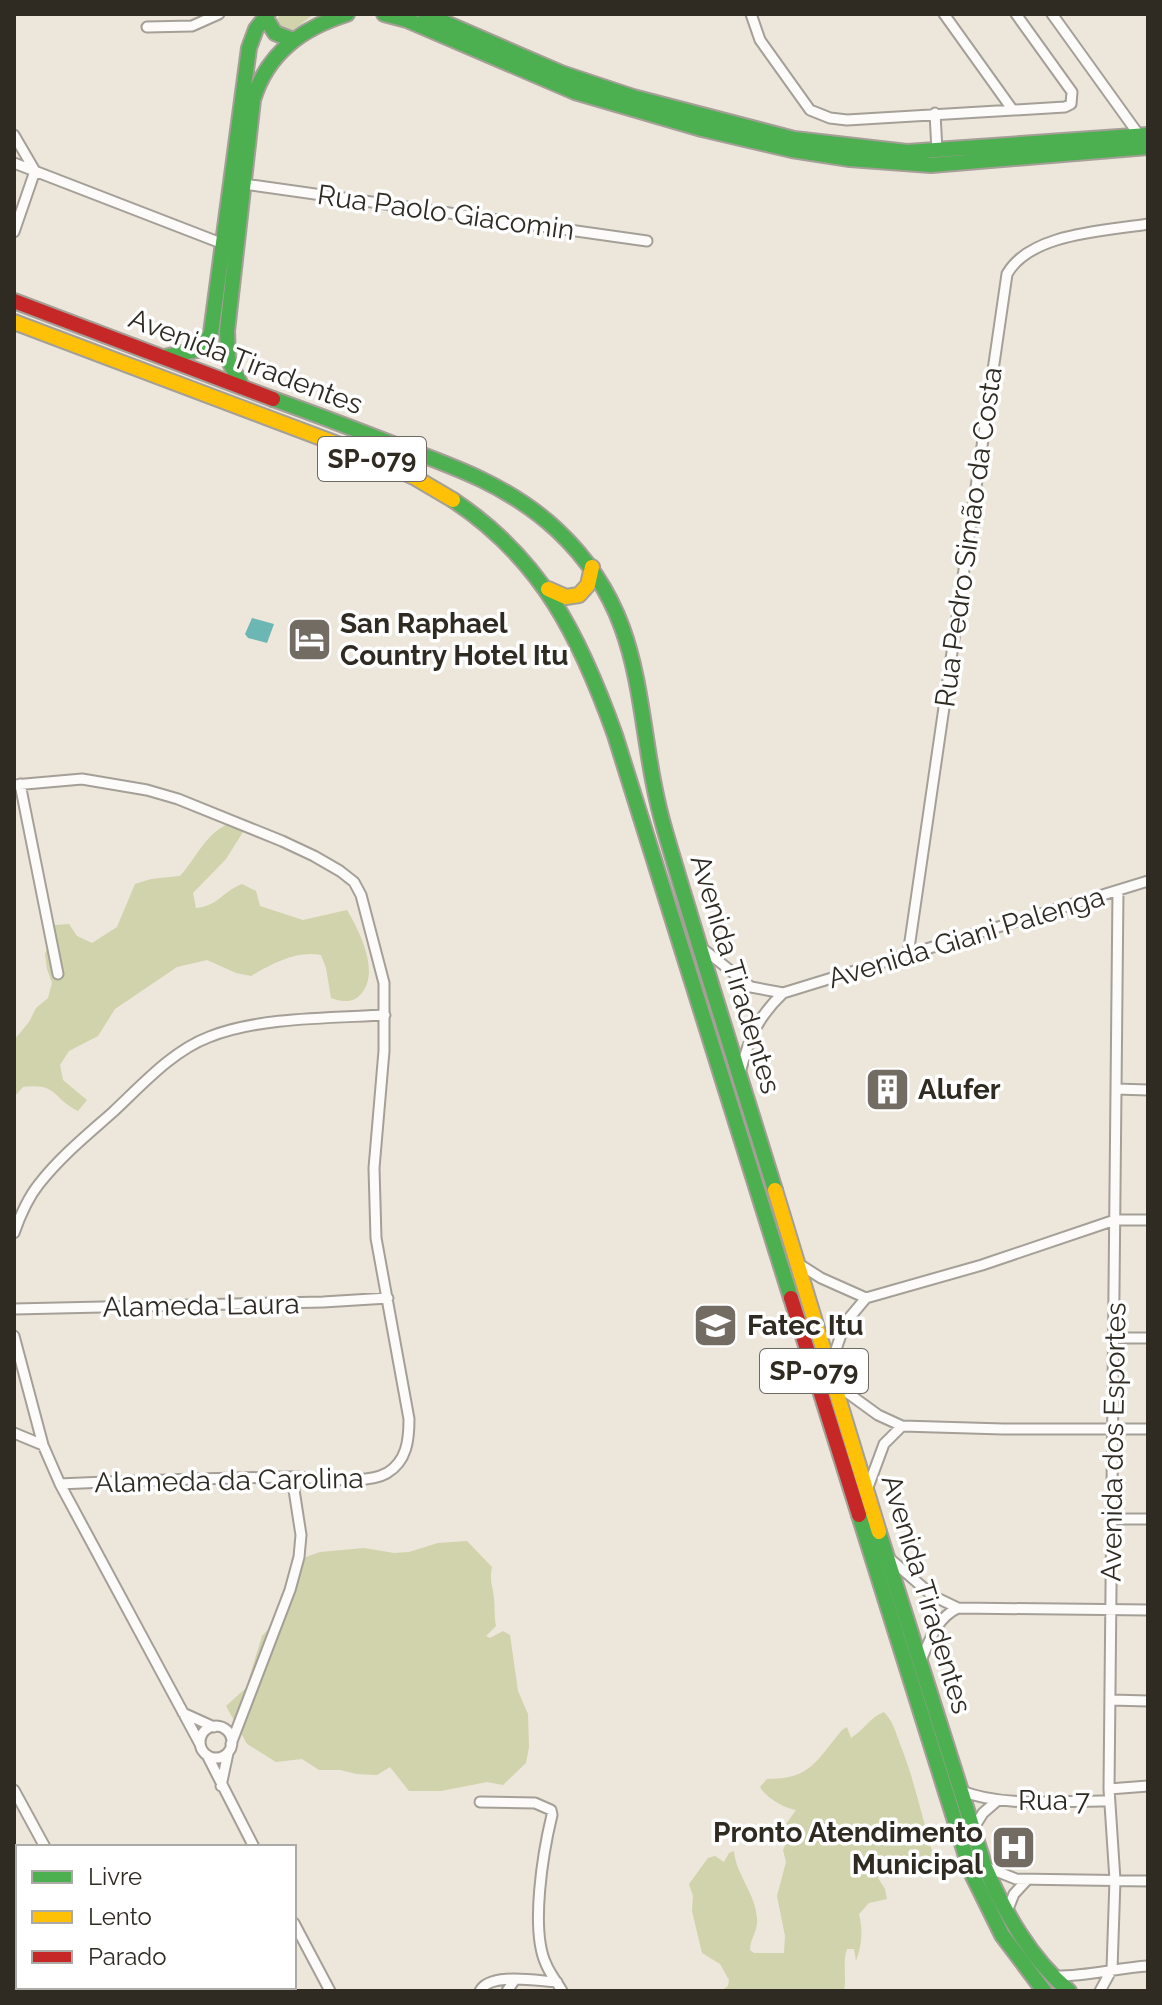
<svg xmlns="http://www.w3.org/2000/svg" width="1162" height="2005" font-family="Raleway,sans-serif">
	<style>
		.green { fill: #d0d3ab }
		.water { fill: #6cb6b3 }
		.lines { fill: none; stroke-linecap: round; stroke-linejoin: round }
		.street-casing { stroke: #a49f97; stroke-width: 13 }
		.fast-casing { stroke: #a49f97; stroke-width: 18 }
		.slow-casing { stroke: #a49f97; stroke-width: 18 }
		.jam-casing { stroke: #a49f97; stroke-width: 18 }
		.street { stroke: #fcfbfa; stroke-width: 9 }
		.fast { stroke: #4caf50; stroke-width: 14 }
		.slow { stroke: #ffc107; stroke-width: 14 }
		.jam { stroke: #c62828; stroke-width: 14 }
		.labels { text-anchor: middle; stroke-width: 7; stroke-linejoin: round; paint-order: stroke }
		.shield { fill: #fff; stroke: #6d6a64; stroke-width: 2 }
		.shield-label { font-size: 26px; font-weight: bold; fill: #2f2a22 }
		.street-label { font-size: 28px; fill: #2f2a22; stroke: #fff }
		.poi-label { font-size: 28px; font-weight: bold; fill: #2f2a22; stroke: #fff; text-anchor: start }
	</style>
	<rect width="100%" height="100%" fill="#ede6db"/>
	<path class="green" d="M280,14H314L288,34L274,24Z
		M232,822L243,832L226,859L193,893L196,908C218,906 222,892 242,884L256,891L260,906L303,920L347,910C359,930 378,968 364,990C356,1003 345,1003 331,998L326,968L321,955C297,950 271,964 251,976L236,973L207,960L177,967L115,1009L98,1036L69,1051L60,1065L63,1080L87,1100L78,1111C51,1098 59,1083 23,1087L14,1097V1040L29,1022L36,1008L48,998L52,983L47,969L45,954L55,925L69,924L77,936L92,943L117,927L135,884L151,879L180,876C198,856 205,833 232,822Z
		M467,1541L492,1567C489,1582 493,1585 494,1599C495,1608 494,1616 496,1626L486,1636L490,1638L503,1631L510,1635L518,1691L528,1714L529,1747L526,1763L503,1785L487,1782L441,1791H409L390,1767L377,1775L357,1774L340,1770H319L302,1759L276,1762L247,1744L226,1706L246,1688L262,1636L282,1614L298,1571L306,1557L320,1552L364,1548L394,1553L409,1552L438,1543Z
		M884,1712C894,1723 895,1731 900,1744C915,1781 922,1819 934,1857L926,1871C907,1873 893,1863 878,1878L885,1889L887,1899L869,1903L859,1914C863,1932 862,1944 856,1961L854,1949H847C842,1962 847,1977 844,1991H721L728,1986L729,1980L720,1964L702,1953L692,1911L693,1896L689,1884L708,1858L715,1856L724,1862L729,1853L734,1851C736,1875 756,1894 757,1919C758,1931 750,1939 750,1950L754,1953H784L785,1936L777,1896L786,1862L783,1850L788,1839L786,1824L796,1810C784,1808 766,1798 760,1787L767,1779C811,1779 816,1761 842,1730L847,1727L851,1738C865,1729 869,1718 884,1712Z"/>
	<path class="water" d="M252,618L274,624L267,643L248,638L245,634Z"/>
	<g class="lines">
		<defs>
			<path id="street" d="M751,14L760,40L810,110L830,118L847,120L1065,107L1071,104L1072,92L1016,14
				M944,14L1012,109
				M1052,14L1139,135
				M147,27L192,26L219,14
				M935,113L937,151
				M14,135L35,171
				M14,163L226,245
				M244,184L647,241
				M14,232L35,171
				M20,784L58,974
				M14,785L82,779L147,790L178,799L282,841L314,856L340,871L354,882L361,895L384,983V1051L374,1168L376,1238L409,1419C409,1440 407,1461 387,1473C364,1486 316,1477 289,1477C213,1478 137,1481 60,1484
				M702,948L751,987L783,993L1148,881
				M908,955L1007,274C1030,233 1105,231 1148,224
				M740,1073C749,1038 757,1018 783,993
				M1116,1089L1148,1090
				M14,1233C20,1216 27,1199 39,1184C60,1157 87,1135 113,1112C142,1085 172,1051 209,1037C258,1017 332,1018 385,1015
				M799,1264L821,1278L866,1298
				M14,1309L323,1302L388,1298
				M14,1336L43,1445L60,1484L200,1744
				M1114,1338H1148
				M830,1367L845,1323L866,1298L982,1265L1115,1220H1148
				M834,1383L878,1415L902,1426L1003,1429H1148
				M14,1433L43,1445
				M867,1490L884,1444L902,1426
				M1113,1519H1148
				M889,1558L933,1596L958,1608L1148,1610
				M920,1663C929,1642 936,1618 958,1608
				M1111,1700L1148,1701
				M183,1713L214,1727
				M200 1742a16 16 0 1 1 32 0a16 16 0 1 1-32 0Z
				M231,1744L290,1590L299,1557L301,1535L292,1477
				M207,1755L254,1847
				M221,1786L228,1753
				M1109,1789L1148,1786
				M14,1790L45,1847
				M962,1791C1004,1808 1063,1800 1109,1801
				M480,1802L535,1803L551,1810L552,1815C543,1852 530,1930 546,1964C550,1974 557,1982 562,1991
				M973,1829L983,1813L998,1800
				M986,1867L1016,1879L1148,1881
				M1006,1914L1014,1894L1027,1880
				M294,1923L330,1991
				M1053,1976C1085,1977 1116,1968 1148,1966
				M119,1987L121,1991
				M480,1991C490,1972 537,1981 557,1982
				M507,1991L514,1981
				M1100,1991L1112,1969L1115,1880L1109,1789L1118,891"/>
			<path id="fast" d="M384,14L407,20L575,92L702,129L792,150L850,159L931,165L1148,147
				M425,14L561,73L633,97L794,139L907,152L1148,135
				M265,17L275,33L293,40
				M164,357L202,349L211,333L249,48L256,29L268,14
				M242,387L228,359L227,331L253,100C267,53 302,28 347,14
				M273,399C315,414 357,430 398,446C456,467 511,487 557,530C653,620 632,718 665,831C700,951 738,1070 775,1190
				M453,500C542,559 580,637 615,735L791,1298
				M859,1515L971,1872L1002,1935L1044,1991
				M879,1532L985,1867C1005,1913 1030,1958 1069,1991"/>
			<path id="slow" d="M14,322L348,448L414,477L453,500
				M548,589L566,597L579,595L588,585L592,567
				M775,1190L879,1532"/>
			<path id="jam" d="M14,301L273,399
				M791,1298L859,1515"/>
		</defs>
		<use href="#street" class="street-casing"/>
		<use href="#fast" class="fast-casing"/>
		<use href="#slow" class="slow-casing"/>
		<use href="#jam" class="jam-casing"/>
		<use href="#street" class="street"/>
		<use href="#fast" class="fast"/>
		<use href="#slow" class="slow"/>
		<use href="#jam" class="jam"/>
	</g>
	<defs>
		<symbol id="hotel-square" viewBox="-11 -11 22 22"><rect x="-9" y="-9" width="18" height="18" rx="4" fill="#726c63" stroke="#fff"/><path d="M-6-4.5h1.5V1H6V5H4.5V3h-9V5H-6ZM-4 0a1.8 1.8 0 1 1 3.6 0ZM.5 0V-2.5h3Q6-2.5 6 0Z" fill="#fff"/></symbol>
		<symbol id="building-square" viewBox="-11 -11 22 22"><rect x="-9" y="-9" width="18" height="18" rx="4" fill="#726c63" stroke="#fff"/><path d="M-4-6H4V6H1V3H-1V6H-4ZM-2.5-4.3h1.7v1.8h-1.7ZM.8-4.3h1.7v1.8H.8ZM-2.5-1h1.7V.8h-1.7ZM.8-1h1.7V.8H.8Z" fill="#fff"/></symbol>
		<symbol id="university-square" viewBox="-11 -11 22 22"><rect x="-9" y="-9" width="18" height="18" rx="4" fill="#726c63" stroke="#fff"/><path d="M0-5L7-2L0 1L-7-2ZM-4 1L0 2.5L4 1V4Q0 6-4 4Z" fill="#fff"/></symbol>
		<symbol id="hospital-square" viewBox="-11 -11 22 22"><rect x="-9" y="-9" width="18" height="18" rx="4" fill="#726c63" stroke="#fff"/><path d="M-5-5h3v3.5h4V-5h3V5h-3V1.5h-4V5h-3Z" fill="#fff"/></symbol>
	</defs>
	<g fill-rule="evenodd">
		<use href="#hotel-square" x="284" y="614" width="51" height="51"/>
		<use href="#building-square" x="862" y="1064" width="51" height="51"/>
		<use href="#university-square" x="690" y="1300" width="51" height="51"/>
		<use href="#hospital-square" x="988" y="1822" width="51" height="51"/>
	</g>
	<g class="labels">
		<g class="shield">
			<rect x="318" y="437" width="108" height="44" rx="6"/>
			<rect x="760" y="1349" width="108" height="44" rx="6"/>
		</g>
		<g class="shield-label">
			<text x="372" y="468">SP-079</text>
			<text x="814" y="1380">SP-079</text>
		</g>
		<g class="street-label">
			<text transform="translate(446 212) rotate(8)" y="10">Rua Paolo Giacomin</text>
			<text transform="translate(246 361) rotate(21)" y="10">Avenida Tiradentes</text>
			<text transform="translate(968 537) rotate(-82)" y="10">Rua Pedro Simão da Costa</text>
			<text transform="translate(966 937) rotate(-17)" y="10">Avenida Giani Palenga</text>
			<text transform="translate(736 974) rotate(73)" y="10">Avenida Tiradentes</text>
			<text transform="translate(201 1305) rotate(-1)" y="10">Alameda Laura</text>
			<text transform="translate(1113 1442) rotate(-89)" y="10">Avenida dos Esportes</text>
			<text transform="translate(229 1480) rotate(-1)" y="10">Alameda da Carolina</text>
			<text transform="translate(927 1594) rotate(73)" y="10">Avenida Tiradentes</text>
			<text x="1054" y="1810">Rua 7</text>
		</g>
		<g class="poi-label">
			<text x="340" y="633">San Raphael<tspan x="340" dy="32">Country Hotel Itu</tspan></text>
			<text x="918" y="1099">Alufer</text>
			<text x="747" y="1335">Fatec Itu</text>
			<text x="983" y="1842" text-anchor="end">Pronto Atendimento<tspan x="983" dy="32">Municipal</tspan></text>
		</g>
	</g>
	<rect width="1162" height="2005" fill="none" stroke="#2f2a22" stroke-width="32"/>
	<rect x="16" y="1845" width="280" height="144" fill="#ffffff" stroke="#acaaa7" stroke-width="2"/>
	<rect x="32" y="1871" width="40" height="12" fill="#4caf50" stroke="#acaaa7" stroke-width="2"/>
	<text x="88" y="1885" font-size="24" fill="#2f2a22">Livre</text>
	<rect x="32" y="1911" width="40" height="12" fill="#ffc107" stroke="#acaaa7" stroke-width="2"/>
	<text x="88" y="1925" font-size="24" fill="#2f2a22">Lento</text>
	<rect x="32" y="1951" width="40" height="12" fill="#c62828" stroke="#acaaa7" stroke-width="2"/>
	<text x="88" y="1965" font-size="24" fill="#2f2a22">Parado</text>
</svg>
